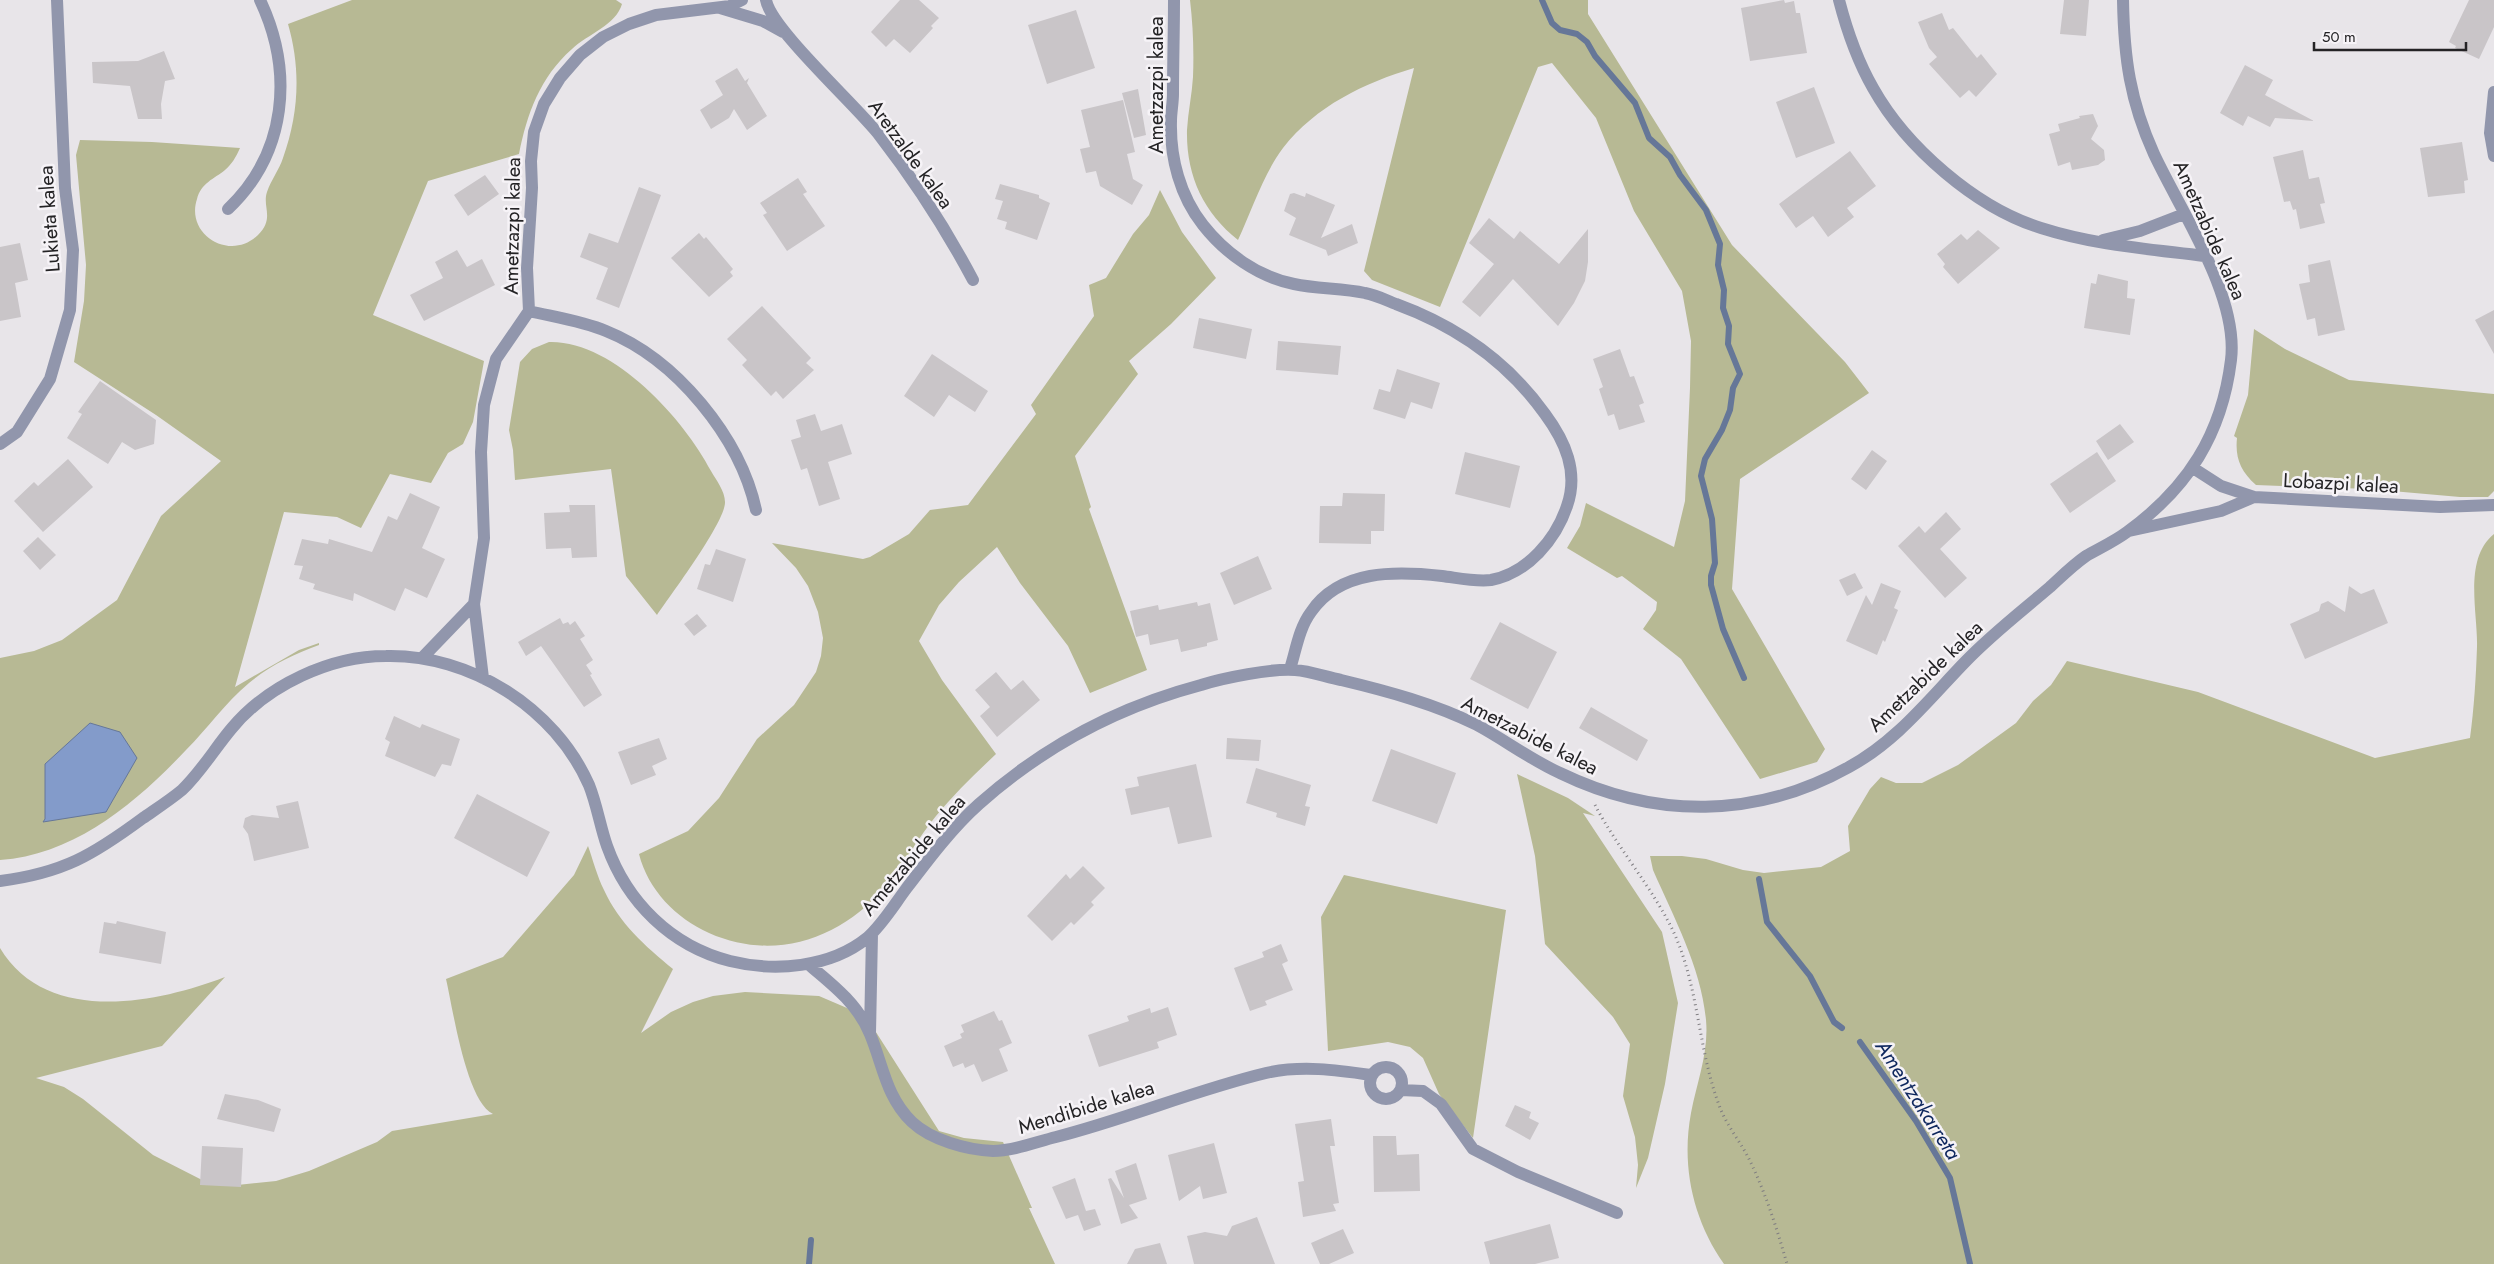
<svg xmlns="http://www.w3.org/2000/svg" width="2494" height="1264" font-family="Jost,sans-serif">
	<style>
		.green { fill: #b7b994 }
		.water { fill: #839bca; stroke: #667798 }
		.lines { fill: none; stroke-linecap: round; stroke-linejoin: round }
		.stream { stroke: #667798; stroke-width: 6 }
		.building { fill: #c9c5c8 }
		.path { stroke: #7f7d80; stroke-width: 3; stroke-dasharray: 1 4; stroke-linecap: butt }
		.minor { stroke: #9196ac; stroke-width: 12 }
		.labels { text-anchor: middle; stroke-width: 5; stroke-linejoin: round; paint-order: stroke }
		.street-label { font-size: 20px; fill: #242325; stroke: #f6f3f7 }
		.water-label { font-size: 21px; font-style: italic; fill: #0d265d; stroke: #f6f3f7 }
	</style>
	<rect width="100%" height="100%" fill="#e8e5e9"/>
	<path class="green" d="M352,0H616L622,4C616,25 588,34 572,49C540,77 527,114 519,154L428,181L373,315L484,361L473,422L463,444L448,453L431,483L390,474L361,528L337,517L284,512L235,687L299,650L319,643V645C294,654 269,666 249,683C225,703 208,728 186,750C137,802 75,855 0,860V658L34,651L62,640L117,600L161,516L221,461L156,415L74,362L84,301L86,265L76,155L80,140L152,142L240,148C236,157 232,164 225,170C214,179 201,183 197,199C185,235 231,262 258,235C275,218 262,207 267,192C271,180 279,170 283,158C299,113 301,69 288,24Z
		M1190,0H1588V14L1732,245L1845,362L1869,393L1740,479L1732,589L1825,749L1817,762L1760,779L1681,659L1643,629L1656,610L1657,602L1622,576L1617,578L1567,548L1580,526L1586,503L1674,547L1685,501L1690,388L1691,341L1682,291L1634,211L1596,118L1552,63L1538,67L1440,307L1372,280L1364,271L1414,68C1364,83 1316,106 1283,148C1264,173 1251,212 1238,240C1203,212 1186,175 1187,130C1188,112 1192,94 1193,77C1194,51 1193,25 1190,0Z
		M1160,190L1182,232L1216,278L1171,324L1129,361L1138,374L1075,456L1091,507L1089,509L1147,670L1090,693L1068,646L1020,583L997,547L959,582L939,605L919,641L942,680L996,754C975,774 954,794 936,816C917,839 904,865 885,887C841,939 774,962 709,933C676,918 648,890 639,854L688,831L719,798L757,739L794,705L816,672L821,656L823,638L818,612L808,586L796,568L772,543L863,559L870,557L909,534L930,510L968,505L1036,414L1031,405L1094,316L1089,285L1106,278L1133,234L1149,215Z
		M2254,329L2285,349L2349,380L2494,394V491L2488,497H2460L2369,489L2256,485C2240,471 2235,457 2237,438L2234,436L2248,395Z
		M549,342C613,340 684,419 711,471C716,480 725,491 725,502C726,521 670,596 657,615L626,576L611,469L515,480L513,450L509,430L520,362L532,349Z
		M2494,534V1264H1724C1693,1220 1681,1166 1691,1113C1697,1082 1709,1052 1706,1020C1701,967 1674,918 1653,870L1650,856H1682L1706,859L1743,870L1764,873L1821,867L1850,851L1848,826L1870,789L1881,777L1896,783H1922L1958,765L2016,723L2033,701L2051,685L2067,661L2198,692L2375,758L2470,738C2474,709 2476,677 2477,647C2478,613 2463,559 2494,534Z
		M1517,774L1568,798L1595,816L1583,813L1662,932L1678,1003L1665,1084L1648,1158L1636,1188L1638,1165L1635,1137L1623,1096L1630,1044L1613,1017L1545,944L1535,856Z
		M588,846C593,860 597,876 604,890C619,923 645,946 673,969L641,1033L671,1012L693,1002L713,996L745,992L819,996L847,1008L874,1029L939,1131L964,1138L1003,1142L1032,1208H1029L1055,1264H0V948C46,1025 155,1004 225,977L162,1046L36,1078L64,1087L83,1099L153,1155L204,1181L228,1186L276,1181L309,1171L377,1142L392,1131L493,1114C466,1101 453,1009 446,979L503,957L574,875Z
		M1344,875L1506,910L1473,1138L1439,1094L1423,1058L1410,1047L1388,1042L1328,1051L1321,917Z"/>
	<path class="water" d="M90,723L120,732L137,758L106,812L43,822L45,819V764Z"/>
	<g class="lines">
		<path class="stream" d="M1542,0L1552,23L1560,30L1577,34L1587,42L1595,56L1635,103L1649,138L1670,157L1680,175L1706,210L1720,244L1718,265L1724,290L1723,308L1729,326L1728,344L1740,374L1733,388L1730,410L1722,430L1705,459L1701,476L1712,519L1715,563L1711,576V585L1723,629L1744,678
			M1759,879L1767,922L1810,976L1834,1022L1842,1028
			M1860,1042L1916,1121L1950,1178L1970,1264
			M809,1264L811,1240"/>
	</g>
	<path class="building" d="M900,0H919L939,18L931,26L933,28L910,53L894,39L886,47L871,32Z
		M1784,0L1785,3L1794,1L1796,13H1800L1807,53L1750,61L1741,8Z
		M2064,0H2089L2086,36L2060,34Z
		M2469,0H2494V27L2479,59L2455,48L2456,46L2449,42Z
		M1076,10L1095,68L1047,84L1028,25Z
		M1942,13L1949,30L1953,28L1977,58L1981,54L1997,74L1976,97L1969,90L1960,98L1929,64L1937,57L1929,48L1918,22Z
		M164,51L175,79L165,81L161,104L162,119H138L130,86L93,83L92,62L138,61Z
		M2245,65L2273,80L2265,95L2314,121L2275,118L2270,127L2248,116L2243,126L2220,113Z
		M737,68L745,81L749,78L747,83L767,116L747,130L734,109L729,118L711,129L700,110L723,95L715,81Z
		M1814,87L1835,143L1796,158L1776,102Z
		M1138,89L1146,135L1134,138L1122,93Z
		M1123,100L1135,152L1127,154L1133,179L1143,185L1132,205L1100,186L1096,171L1086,173L1080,149L1090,147L1081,110Z
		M2093,114L2098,126L2091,139L2104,150L2105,160L2098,165L2072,170L2070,162L2058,166L2049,134L2060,131L2058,124L2080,118L2079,116Z
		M2462,142L2468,180L2464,181L2465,193L2428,197L2420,148Z
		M2303,150L2309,179L2319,177L2325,203L2320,204L2325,223L2300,229L2296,209L2293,210L2290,201L2284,202L2273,157Z
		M1850,151L1876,186L1847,208L1854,217L1828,237L1813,216L1796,228L1779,204Z
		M485,175L499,194L468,216L454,195Z
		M798,178L807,192L803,194L825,226L787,251L763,215L767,213L760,203Z
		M1000,184L1039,195V198L1050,203L1037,240L1005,229L1007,222L997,219L1003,201L995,199Z
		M639,187L661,195L619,308L596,299L608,268L580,257L589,233L618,243Z
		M1294,193L1305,197L1306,193L1335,205L1321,238L1352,224L1358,243L1328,256L1326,250L1289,235L1296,218L1284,211L1290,194Z
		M1489,218L1514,239L1520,231L1559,264L1588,229V262L1585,281L1574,303L1558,326L1513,279L1480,317L1462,302L1494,264L1469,243Z
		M1978,230L2000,248L1958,284L1943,267L1945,264L1937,254L1961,234L1967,240Z
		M699,233L704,239L706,237L733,269L730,272L733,276L709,297L671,258Z
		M20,243L28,280L15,283L21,317L0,321V247Z
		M457,250L467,267L482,259L495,285L424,321L410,295L443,278L435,262Z
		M2330,260L2345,330L2318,336L2315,318L2307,320L2299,284L2310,282L2308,265Z
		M2098,274L2128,281L2127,298L2135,299L2130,335L2084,328L2091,283L2096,284Z
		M762,306L811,358L806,363L814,370L783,399L776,391L771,396L742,365L747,360L727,339Z
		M2494,310V354L2475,320Z
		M1199,318L1252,329L1246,359L1193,348Z
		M1278,341L1341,346L1338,375L1276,370Z
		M1620,349L1630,377L1634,376L1644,403L1639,405L1645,422L1619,430L1614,414L1608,416L1599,389L1603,387L1593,359Z
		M932,354L988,391L975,412L949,395L934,417L904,396Z
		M1397,369L1440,383L1432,409L1411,402L1405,419L1373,409L1379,389L1390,392Z
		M100,381L156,420L154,444L135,450L122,442L108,464L67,438L82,414L78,412Z
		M815,414L821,431L842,424L852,454L828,462L840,499L819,506L807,468L801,470L791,440L801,437L796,420Z
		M2120,424L2134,442L2108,460L2096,441Z
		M1872,450L1887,461L1866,490L1851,479Z
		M1465,452L1520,466L1510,508L1455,494Z
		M2097,452L2116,481L2070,513L2050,484Z
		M68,459L93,487L43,532L14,501L34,482L38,486Z
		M410,493L440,507L422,548L445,559L427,598L405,588L395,611L354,593L353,601L313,589L315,584L299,579L303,566L294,565L302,539L328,544L329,539L372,552L388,516L397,520Z
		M1343,493L1385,494L1384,531H1371V544L1319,543L1320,506H1342Z
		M569,505H595L597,557L572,558L571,548L546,549L544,513L570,512Z
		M1946,512L1961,529L1940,549L1967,578L1945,598L1898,546L1919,526L1925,533Z
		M38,537L56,555L40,570L23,551Z
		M716,549L746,559L733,602L697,589L705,564L710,565Z
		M1258,556L1272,589L1234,605L1220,573Z
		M1855,573L1863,588L1847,596L1839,580Z
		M1881,583L1901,591L1894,608L1898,610L1885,642L1883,640L1877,655L1846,641L1866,595L1872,605Z
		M2349,586L2361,594L2374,589L2388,623L2305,659L2290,624L2319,611L2321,604L2328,601L2345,612Z
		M1197,602L1198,606L1210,603L1218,640L1207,643V646L1181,652L1178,639L1150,645L1148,634L1136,637L1130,611L1158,605L1159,610Z
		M697,614L707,626L694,636L684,624Z
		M560,618L563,624L568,622L570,625L575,621L585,636L580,639L593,660L586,665L592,674L590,675L602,695L584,707L541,646L526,656L518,642Z
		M1500,622L1557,652L1528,709L1470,679Z
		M996,672L1011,690L1023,680L1040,700L997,737L980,716L990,707L975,690Z
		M1591,707L1648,740L1637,761L1579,728Z
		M394,716L420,728L422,724L460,739L451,766L442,764L435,777L385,756L390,742L385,739Z
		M659,738L667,759L652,766L656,775L631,785L618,752Z
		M1227,738L1261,740L1259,761L1226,759Z
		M1391,749L1456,773L1437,824L1372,801Z
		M1196,764L1212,837L1178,844L1169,807L1131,815L1125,789L1139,786L1137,777Z
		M1256,768L1311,785L1305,806L1310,807L1305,826L1276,817L1277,813L1246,803Z
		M477,794L550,832L527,877L454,838Z
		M298,801L309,848L254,861L248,834L243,827L245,818L252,815L279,818L276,806Z
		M1083,866L1105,888L1091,902L1094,905L1074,925L1071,922L1052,941L1027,916L1066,874L1070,879Z
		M117,921L166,932L161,964L99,953L104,922L116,924Z
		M1281,944L1288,961L1282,964L1293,990L1265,1001L1267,1005L1250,1011L1234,968L1264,957L1262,952Z
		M1168,1007L1177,1035L1157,1042L1159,1048L1099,1067L1088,1035L1129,1021L1127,1016L1150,1008L1151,1013Z
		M994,1011L999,1021L1002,1020L1012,1043L999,1049L1008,1071L982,1082L974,1064L965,1068L963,1063L953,1067L944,1046L962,1038L960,1034L964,1032L961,1025Z
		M225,1094L258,1100L281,1109L274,1132L217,1119Z
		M1515,1105L1531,1112L1529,1118L1539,1123L1530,1140L1505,1126Z
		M1331,1119L1335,1146H1330L1339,1203L1333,1204L1336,1211L1303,1217L1298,1182L1304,1181L1295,1124Z
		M1373,1136H1396L1397,1155L1419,1154L1420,1191L1374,1192Z
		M1214,1143L1227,1193L1203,1199L1200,1186L1179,1201L1168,1155Z
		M202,1146L243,1148L241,1187L200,1185Z
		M1136,1163L1147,1199L1129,1205L1138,1218L1121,1224L1108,1179L1111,1178L1124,1198L1115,1171Z
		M1075,1178L1086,1211L1095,1209L1101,1225L1084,1231L1078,1215L1066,1219L1052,1187Z
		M1257,1217L1275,1264H1194L1187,1236L1205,1232L1227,1236L1232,1226Z
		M1550,1224L1559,1258L1535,1264H1490L1484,1242Z
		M1343,1229L1354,1253L1329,1264H1320L1311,1243Z
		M1160,1243L1167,1264H1127L1135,1249Z"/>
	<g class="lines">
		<path class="path" d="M1595,805C1618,849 1653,888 1674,933C1699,988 1698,1049 1719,1105C1726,1125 1741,1142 1750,1161C1766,1194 1777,1229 1787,1264"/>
		<path class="minor" d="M766,0C771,29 858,107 880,136C914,180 947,231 973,280
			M1174,0C1174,31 1173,63 1173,94C1173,103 1171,112 1171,121C1170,158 1180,196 1203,225C1225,253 1258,277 1294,284C1317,289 1342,288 1365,293C1376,295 1386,300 1396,304C1456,326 1508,362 1545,414C1565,441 1579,472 1567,506C1556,539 1528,573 1491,580C1476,582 1458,578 1442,576C1396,571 1340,569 1311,612C1299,628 1296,650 1290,669
			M1839,0C1847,31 1857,60 1873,88C1906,147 1976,208 2041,228C2094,245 2149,249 2204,256
			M720,8L763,21L783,32
			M2494,92L2490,133L2494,156
			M228,209C287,153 294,72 260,0
			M2103,240L2140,231L2184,214
			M529,311C554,317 582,321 606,331C676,359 740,437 756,510
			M0,444L17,432L50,379L70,310L73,250L65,188L57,0
			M2193,468L2221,486L2254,497L2440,507L2494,505
			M2129,531L2221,511L2254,497
			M423,657L474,604
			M483,678L474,604L484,538L481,452L484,405L496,359L529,311L527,268L532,188L531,161L534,132L544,104L560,78L580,55L603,37L629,24L656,15L730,6L742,0
			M0,881C63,873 93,855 143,818C156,809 170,800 182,790C201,772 215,748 232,728C268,685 330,656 386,656C470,654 555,708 589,785C597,805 600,826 607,846C627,902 671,946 730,961C774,972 830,968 867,938C882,925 894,905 906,889C928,860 952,828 979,804C1043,747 1118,707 1201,685C1223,678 1273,668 1295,670C1310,671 1326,677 1341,680C1387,691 1435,704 1477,725C1505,740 1531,760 1560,773C1655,819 1756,819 1849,767C1897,741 1929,699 1966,661C1992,634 2022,611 2050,587C2062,576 2073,565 2086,556C2100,548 2115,541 2127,532C2188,488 2222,434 2231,360C2239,296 2181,212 2154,154C2130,101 2124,58 2123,0
			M808,964C832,984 858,1004 870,1034C883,1065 886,1097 912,1122C931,1140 967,1150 993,1151C1013,1151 1036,1142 1056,1137C1127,1119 1195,1090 1266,1073C1301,1065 1337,1070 1371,1075
			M870,1033L872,934
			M1370 1083a16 16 0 1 1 32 0a16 16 0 1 1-32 0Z
			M1401,1090L1423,1091L1441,1104L1473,1149L1518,1172L1617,1213"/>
	</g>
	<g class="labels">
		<g class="street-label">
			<text transform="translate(1156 85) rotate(-90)" y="7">Ametzazpi kalea</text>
			<text transform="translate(911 154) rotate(54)" y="7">Aretzalde kalea</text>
			<text transform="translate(49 219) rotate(-94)" y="7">Lukieta kalea</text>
			<text transform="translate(512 226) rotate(-89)" y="7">Ametzazpi kalea</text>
			<text transform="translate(2210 230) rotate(66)" y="7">Ametzabide kalea</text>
			<text transform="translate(2341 483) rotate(3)" y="7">Lobazpi kalea</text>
			<text transform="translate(1925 676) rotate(-44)" y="7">Ametzabide kalea</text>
			<text transform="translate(1530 735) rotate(27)" y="7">Ametzabide kalea</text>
			<text transform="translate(913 855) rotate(-50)" y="7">Ametzabide kalea</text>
			<text transform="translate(1086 1107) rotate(-17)" y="7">Mendibide kalea</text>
		</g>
		<g class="water-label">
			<text transform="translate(1918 1100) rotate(57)" y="7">Amentzakarreta</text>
		</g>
	</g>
	<path d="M2314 42v8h152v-8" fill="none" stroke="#242325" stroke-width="2.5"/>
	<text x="2322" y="42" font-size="15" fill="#242325" stroke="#f6f3f7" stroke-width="4" paint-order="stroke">50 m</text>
</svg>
